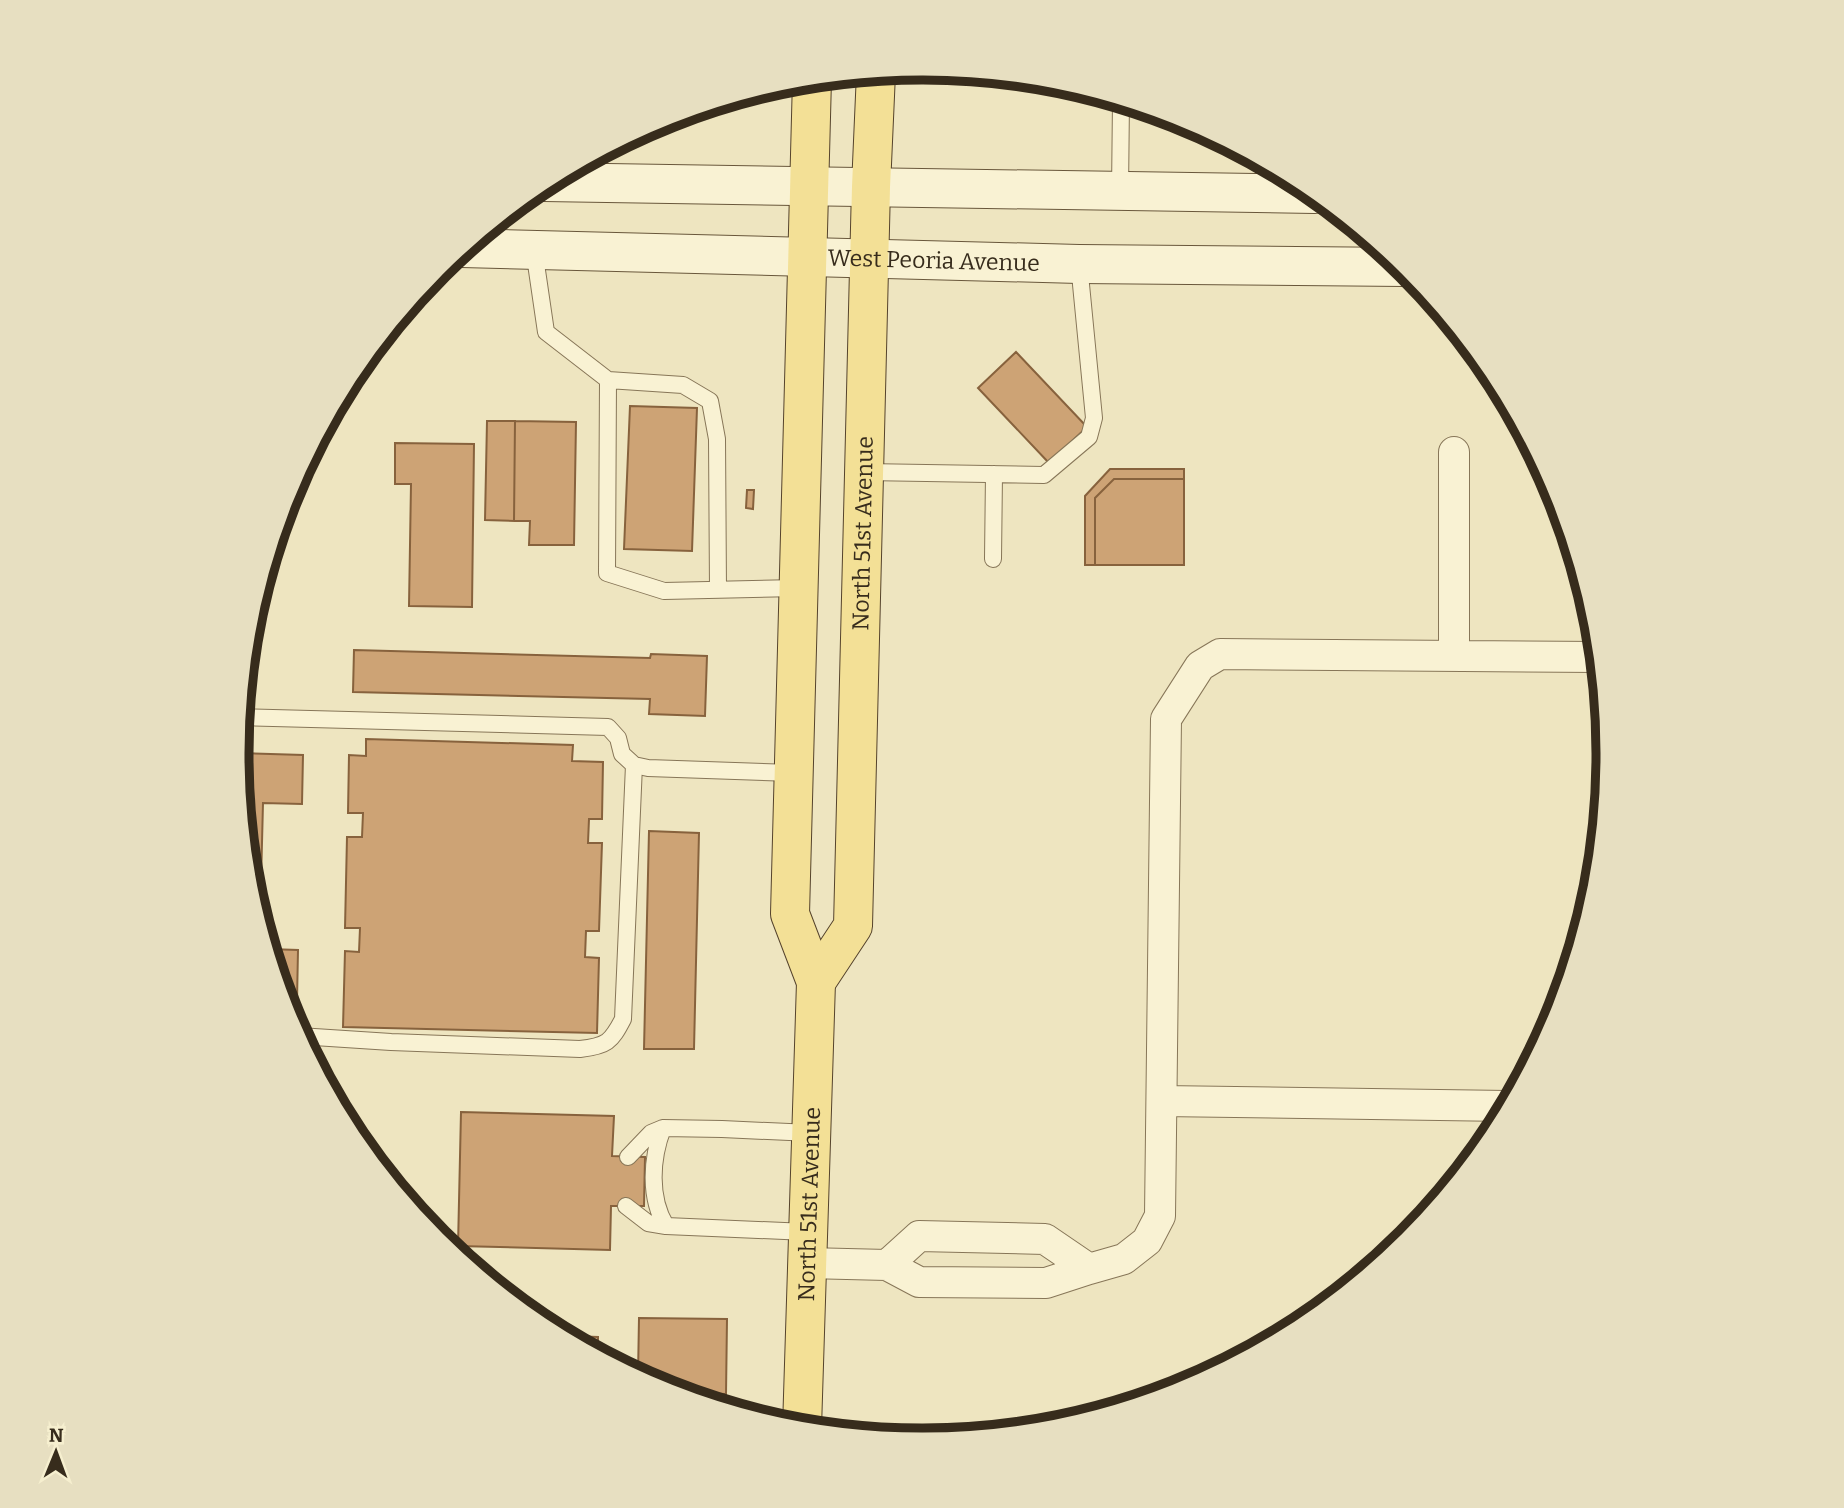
<svg xmlns="http://www.w3.org/2000/svg" width="1844" height="1508" font-family="Bitter,serif">
	<style>
		.building { fill: #cda375; stroke: #87623d; stroke-width: 2 }
		.lines { fill: none; stroke-linecap: round; stroke-linejoin: round }
		.service-casing { stroke: #877658; stroke-width: 18 }
		.minor-casing { stroke: #877658; stroke-width: 32 }
		.secondary-casing { stroke: #69573b; stroke-width: 40 }
		.primary-casing { stroke: #55432c; stroke-width: 40 }
		.service { stroke: #f9f2d3; stroke-width: 16 }
		.minor { stroke: #f9f2d3; stroke-width: 30 }
		.secondary { stroke: #f9f2d3; stroke-width: 38 }
		.primary { stroke: #f3e096; stroke-width: 38 }
		.labels { text-anchor: middle; stroke-width: 7; stroke-linejoin: round; paint-order: stroke }
		.street-label { font-size: 23px; fill: #372c1c; stroke: #f6efcf }
		.rim { fill: none; stroke: #372c1c; stroke-width: 9 }
	</style>
	<rect width="100%" height="100%" fill="#eee5c0"/>
	<path class="building" d="M1016,352L1087,427L1049,463L978,388Z
		M630,406L697,408L692,551L624,549Z
		M487,421H515L514,521L485,520Z
		M515,421L576,422L574,545H529L530,521H514Z
		M395,443L474,444L472,607L409,606L411,484H395Z
		M1110,469H1184V479H1114L1095,498V565H1085V496Z
		M1114,479H1184V565H1095V498Z
		M747,490H754L753,509L746,508Z
		M354,650L650,658L651,654L707,656L705,716L649,714L650,699L353,692Z
		M366,739L573,745L572,761L603,762L602,819H589L588,843H602L599,931H586L585,957L599,958L597,1033L343,1027L345,951L359,952L360,928H345L347,837H362L363,813H348L349,755L366,756Z
		M236,753L303,755L302,804L263,803L260,922L249,887Z
		M649,831L699,833L694,1049H644Z
		M268,949L298,950L297,1001H284Z
		M461,1112L614,1116L612,1156L645,1157L644,1206H611L610,1250L458,1246Z
		M639,1318L727,1319L726,1394L677,1393L659,1387L638,1376Z
		M549,1328H569V1336L598,1337V1354Z"/>
	<g class="lines">
		<defs>
			<path id="service" d="M1120,191L1121,101
				M534,250L546,332L608,380L607,573L664,591L798,588
				M608,380L683,385L710,401L717,439L718,590
				M865,472L1044,475L1089,437L1094,418L1079,264
				M993,559L994,474
				M240,717L608,727L618,738L622,754L634,765L648,768L793,773
				M299,1036L391,1042L580,1049C607,1046 611,1042 623,1019L634,765
				M663,1128C651,1159 649,1198 666,1226
				M628,1157L651,1133L663,1128L722,1129L811,1133
				M626,1206L648,1223L666,1226L807,1232"/>
			<path id="minor" d="M1454,656V452
				M1162,1101L1507,1106
				M807,1263L887,1265L919,1282L1046,1283L1089,1269L1045,1239L919,1236L887,1265
				M1089,1269L1124,1259L1147,1241L1160,1216L1166,719L1200,666L1220,654L1598,657"/>
			<g id="secondary">
				<path d="M544,182L1315,194"/>
				<path id="s1" d="M462,248L1079,264L1405,267"/>
			</g>
			<g id="primary">
				<path id="s2" d="M816,982L853,926L871,187L876,73"/>
				<path id="s3" d="M802,1428L816,982L790,914L812,79"/>
			</g>
		</defs>
		<use href="#service" class="service-casing"/>
		<use href="#minor" class="minor-casing"/>
		<use href="#secondary" class="secondary-casing"/>
		<use href="#primary" class="primary-casing"/>
		<use href="#service" class="service"/>
		<use href="#minor" class="minor"/>
		<use href="#secondary" class="secondary"/>
		<use href="#primary" class="primary"/>
	</g>
	<g class="labels">
		<g class="street-label">
			<text dy="8" stroke="none"><textPath href="#s1" startOffset="472">West Peoria Avenue</textPath></text>
			<text dy="8" stroke="none"><textPath href="#s2" startOffset="460">North 51st Avenue</textPath></text>
			<text dy="8" stroke="none"><textPath href="#s3" startOffset="224">North 51st Avenue</textPath></text>
		</g>
	</g>
	<path d="M0 0H1844V1508H0ZM922 80H923A673 673 0 0 1 1596 753V755A673 673 0 0 1 923 1428H922A673 673 0 0 1 249 755V753A673 673 0 0 1 922 80Z" fill="#e7dfc1" fill-rule="evenodd"/>
	<path class="rim" d="M922 80H923A673 673 0 0 1 1596 753V755A673 673 0 0 1 923 1428H922A673 673 0 0 1 249 755V753A673 673 0 0 1 922 80Z"/>
	<g transform="translate(56 1452) rotate(1)" stroke="#f6efcf" stroke-width="5" paint-order="stroke">
	<path d="M0-5L12 26L0 18L-12 26Z" fill="#372c1c"/>
	<text y="-10" font-size="19" font-weight="bold" text-anchor="middle" fill="#372c1c">N</text>
	</g>
</svg>
